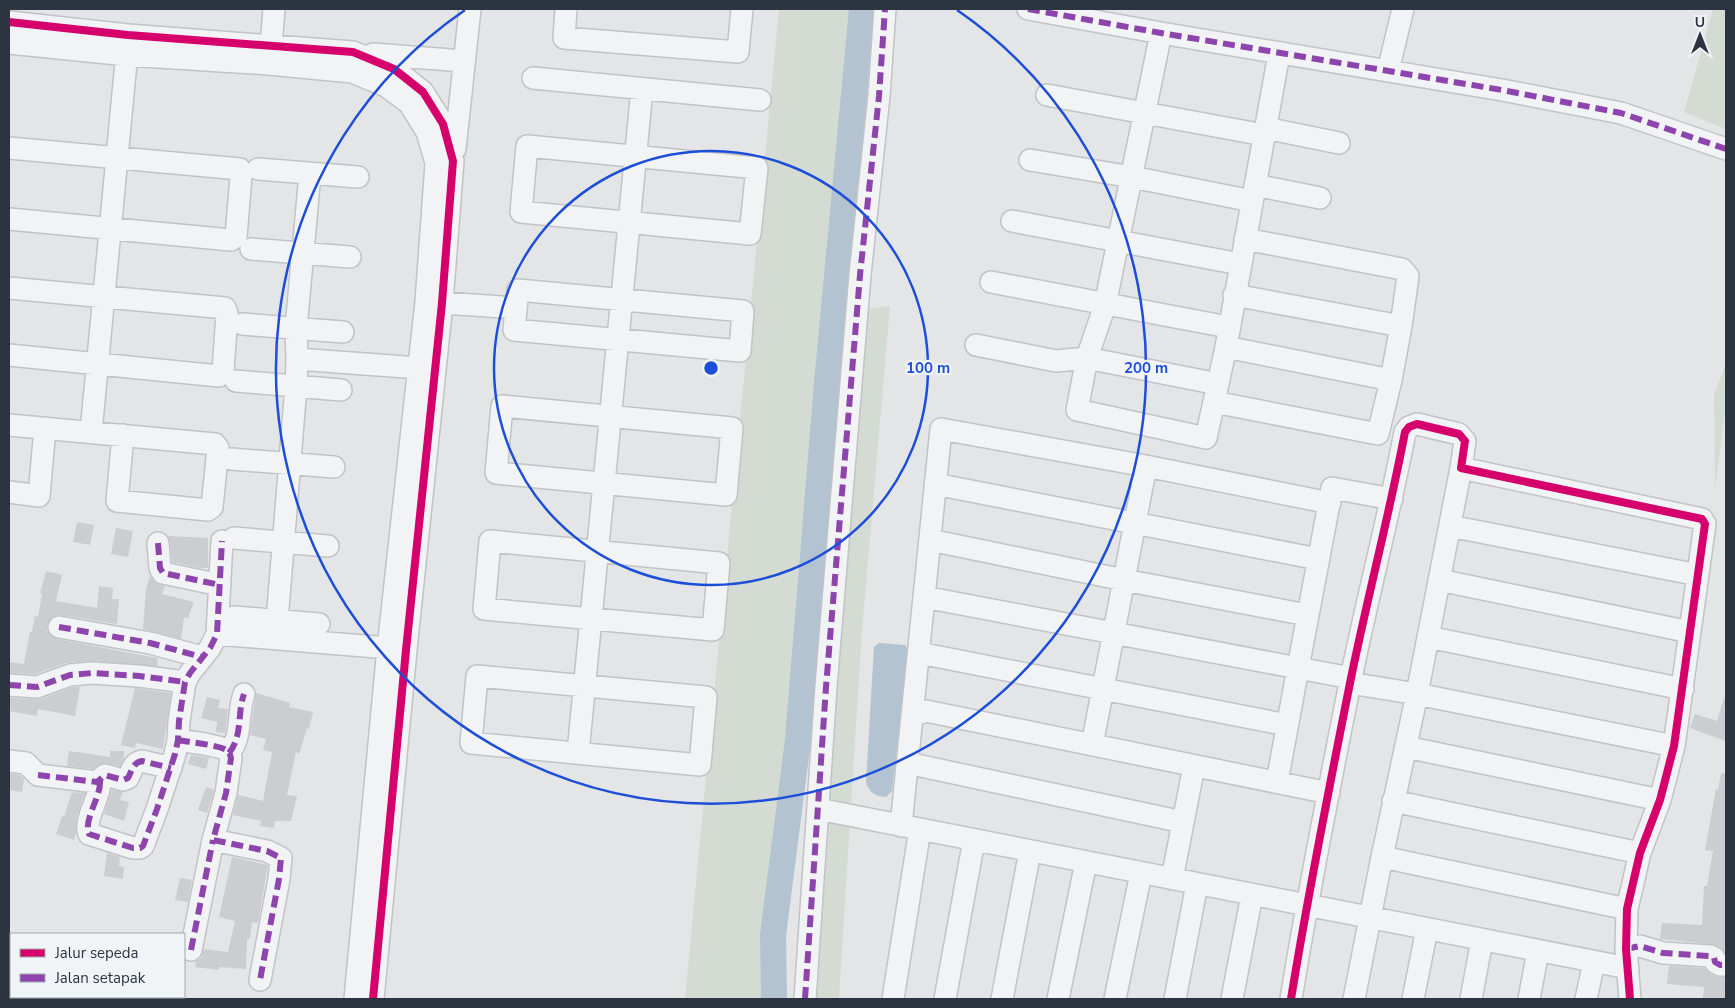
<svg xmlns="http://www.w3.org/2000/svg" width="1735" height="1008" font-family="'Nunito Sans',sans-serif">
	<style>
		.green { fill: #d4dbd3 }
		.water { fill: #b3c3d1 }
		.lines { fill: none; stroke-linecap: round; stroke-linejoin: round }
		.river { stroke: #b3c3d1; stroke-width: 26 }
		.building { fill: #cbcdd0 }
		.minor-casing { stroke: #c1c3c5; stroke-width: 24 }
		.minor { stroke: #f2f3f5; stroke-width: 21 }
		.quiet { stroke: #8e44ad; stroke-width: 6; stroke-dasharray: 12 6; stroke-linecap: butt }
		.cycleway-casing { stroke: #f1f4f7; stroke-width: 11 }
		.cycleway { stroke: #d6006c; stroke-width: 8 }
		.ring { fill: none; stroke: #1d4ed8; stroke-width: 2.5 }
		.centre { fill: #1d4ed8; stroke: #f1f4f7; stroke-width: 2.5 }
		.ring-label { font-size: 15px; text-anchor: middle; font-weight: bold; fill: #1d4ed8; stroke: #f1f4f7; stroke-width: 4.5; stroke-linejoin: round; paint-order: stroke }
	</style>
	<rect width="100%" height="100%" fill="#e3e5e7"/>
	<path class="green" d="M779,9H862L833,317L798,740L773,940L774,999H685Z
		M1713,9H1726V129L1684,112Z
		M890,306L862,630L839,999H805L856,310Z
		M1726,363V403L1715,489L1714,395Z"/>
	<path class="water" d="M879,643L905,645L908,650L892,791L886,797C874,796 870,793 866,782L874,647Z"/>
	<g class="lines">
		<path class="river" d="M774,999L773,935L798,740L827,383L862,9"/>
	</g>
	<path class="building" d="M77,522L94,525L90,545L73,542Z
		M116,528L133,531L128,557L111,554Z
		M168,536L208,538V568H200L172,562L170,542Z
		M46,571L62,575L56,601L97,608L99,586L113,588L112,599H119L117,624L61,615H55L50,619L47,624V631L51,636L57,639L157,658L158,666L91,661L66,663L35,674L9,673V662L24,664L30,631L32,632L35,616L38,617L42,594L40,593Z
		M150,576L156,583L165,586L162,594L194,602L188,618L184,617L181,639L143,629L146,589Z
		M73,687H80L75,716L38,709L37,716L9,711V698L41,699Z
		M135,688L171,693L163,749L136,743L135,748L121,745Z
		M256,693L290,703L289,707L313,712L309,729L307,728L299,754L296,752L287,795L297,796L291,821H275L274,828L260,826L261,821L233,815L238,795L263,801L272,752L263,750L266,739L250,735Z
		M207,697L220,700L218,708L228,709L225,733L216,732L217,722L201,718Z
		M1724,698L1726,699V741L1690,728L1695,714L1717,721Z
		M69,751L110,757V751H124V759L120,766L103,763L93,769L67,766Z
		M191,755L209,758L206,769L188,764Z
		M1721,773L1726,774V953L1720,947L1711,944L1660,939L1662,923L1702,925L1704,886H1707L1713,851L1705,850L1716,789L1718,790Z
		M9,774L20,775L24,779L22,792L9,790Z
		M206,787L214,790L207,813L198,810Z
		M112,790L123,792L120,800L129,802L124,821L104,814Z
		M72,792L85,793L76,819V833L74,840L56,834L62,816L64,817Z
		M107,853L120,857L119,866L124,867L123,879L104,876Z
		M232,857L268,865L258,923L252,922L250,939H247L246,969L219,967V970L195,967L196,961L201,958L204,949L228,952L235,921L219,917Z
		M180,878L192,880L188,902L175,900Z
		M1669,966L1704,968L1714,976L1726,977V999H1703L1704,987L1667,984Z"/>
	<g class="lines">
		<defs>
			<path id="minor" d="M566,9L564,38L738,52L742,9
				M1028,9L1161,33L1502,90L1621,113L1726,149
				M9,22L128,35L353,52L394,69L423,92L443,124L453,161L442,303L406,650L373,999
				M1161,33L1105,305L1087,358L1077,410L1206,438L1226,347L1279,54
				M9,43L127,55L269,64L352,72L386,86L409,103L427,132L436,163L426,302L388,648L355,999
				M373,54L464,61
				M270,58L274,9
				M1388,71L1403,9
				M533,78L760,100
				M1047,95L1264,135
				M1265,128L1339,143
				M527,146L757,168L750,234L521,212Z
				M9,148L240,169L241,176L236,237L231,240L9,219
				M455,149L470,9
				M1030,160L1132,177L1252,201
				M258,169L358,177
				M1255,185L1320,198
				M1012,221L1240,264
				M251,249L350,257
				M991,282L1228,327
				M9,288L225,308L227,313L223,372L219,376L9,355
				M518,290L743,311L740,351L514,330Z
				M1234,295L1401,326L1408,276L1402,269L1245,239
				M428,302L516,308
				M242,324L343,332
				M976,345L1056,361L1087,358L1218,384
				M1226,347L1391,380
				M297,359L419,368
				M236,381L341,390
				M1214,402L1378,434L1391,380L1401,326
				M502,406L732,428L726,495L496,473Z
				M9,425L215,444L218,448L212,507L208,510L117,501L123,435
				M91,432L128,41
				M231,459L334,467
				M935,484L1318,559
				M9,492L39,496L45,428
				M1450,526L1698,575
				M234,538L328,546
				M930,540L1124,580L1307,615
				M490,541L719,563L713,630L484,609Z
				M158,543L160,568L163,573L220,585
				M1439,580L1690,632
				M924,597L1298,668L1277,782
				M234,617L319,624
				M277,621L296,386L297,359L296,328L310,174
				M59,627L150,643L202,657
				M217,634L401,649
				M1428,637L1683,689
				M919,653L1287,725
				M477,676L706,697L700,765L471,743Z
				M1351,678L1298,668L1332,488L1392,499
				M1350,683L1417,694L1674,746
				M9,685L37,687L70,675L92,673L139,676L185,682
				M912,716L941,429L1146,466L1330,503
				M178,740C188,742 221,745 228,751C230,753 230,755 231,758L226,793L213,840L267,851L281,858L279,879L260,980
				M1092,745L1146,466
				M1406,747L1660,800
				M229,753C243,736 237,713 244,694
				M578,753L642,89
				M9,761L26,763L38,775L97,782L105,775L123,780L128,778C132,771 132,763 142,761L171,768
				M907,763L1183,822
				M100,781C101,797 83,820 89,834L133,848H140L143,846L157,809L175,754L178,740L179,721L185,682L190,673L210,648L217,634L222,541
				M1393,801L1640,853
				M818,809L1628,968
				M901,826L912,716L926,711L1329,793
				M1382,857L1627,909
				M1172,879L1194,766
				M1626,949L1640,946L1663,953L1710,956L1714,958L1715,962L1720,965H1726
				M191,950L213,840
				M805,999L826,687L860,275L879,96L885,9
				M893,999L920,829
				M945,999L974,840
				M1002,999L1030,851
				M1058,999L1086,862
				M1115,999L1141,873
				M1175,999L1197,884
				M1232,999L1252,895
				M1291,999C1308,894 1329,788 1350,683C1367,599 1389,516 1405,432L1409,427L1417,424L1459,434L1465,441L1461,468L1702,519L1705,524L1674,746L1660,800L1640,853L1627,909L1626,949L1630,999
				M1354,999L1382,857L1417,694L1461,468
				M1413,999L1427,929
				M1471,999L1482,940
				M1529,999L1538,951
				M1586,999L1594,962"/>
		</defs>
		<use href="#minor" class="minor-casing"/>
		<use href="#minor" class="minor"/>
		<path class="quiet" d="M1028,9L1161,33L1502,90L1621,113L1726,149
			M158,543L160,568L163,573L220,585
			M59,627L150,643L202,657
			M9,685L37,687L70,675L92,673L139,676L185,682
			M178,740C188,742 221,745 228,751C230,753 230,755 231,758L226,793L213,840L267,851L281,858L279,879L260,980
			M229,753C243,736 237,713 244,694
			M38,775L97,782L105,775L123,780L128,778C132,771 132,763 142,761L171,768
			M100,781C101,797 83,820 89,834L133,848H140L143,846L157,809L175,754L178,740L179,721L185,682L190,673L210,648L217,634L222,541
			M1626,949L1640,946L1663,953L1710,956L1714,958L1715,962L1720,965H1726
			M191,950L213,840
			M805,999L826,687L860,275L879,96L885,9"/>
		<defs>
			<path id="cycleway" d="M9,22L128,35L353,52L394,69L423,92L443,124L453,161L442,303L406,650L373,999
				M1291,999C1308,894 1329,788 1350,683C1367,599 1389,516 1405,432L1409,427L1417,424L1459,434L1465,441L1461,468L1702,519L1705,524L1674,746L1660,800L1640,853L1627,909L1626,949L1630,999"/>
		</defs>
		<use href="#cycleway" class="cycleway-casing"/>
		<use href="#cycleway" class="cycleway"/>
	</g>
	<g class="ring">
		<circle cx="711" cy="368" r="217"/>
		<path d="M957 10A435 435 0 1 1 465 10"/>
	</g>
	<circle cx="711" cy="368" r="8" class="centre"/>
	<g class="ring-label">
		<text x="928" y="373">100 m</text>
		<text x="1146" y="373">200 m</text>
	</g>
	<rect width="1735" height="1008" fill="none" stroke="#2b3440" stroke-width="20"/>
	<rect x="10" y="933" width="175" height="65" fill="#f1f4f7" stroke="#a2a7ae"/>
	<rect x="20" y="949" width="25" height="8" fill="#d6006c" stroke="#a2a7ae"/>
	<text x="55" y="958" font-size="15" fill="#2b3440">Jalur sepeda</text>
	<rect x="20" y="974" width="25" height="8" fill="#8e44ad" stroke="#a2a7ae"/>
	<text x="55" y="983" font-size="15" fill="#2b3440">Jalan setapak</text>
	<g transform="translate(1700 35)" stroke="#f1f4f7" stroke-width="4" paint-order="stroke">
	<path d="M0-4L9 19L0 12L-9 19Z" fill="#2b3440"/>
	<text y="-8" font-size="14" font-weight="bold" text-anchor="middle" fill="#2b3440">U</text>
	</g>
</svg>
